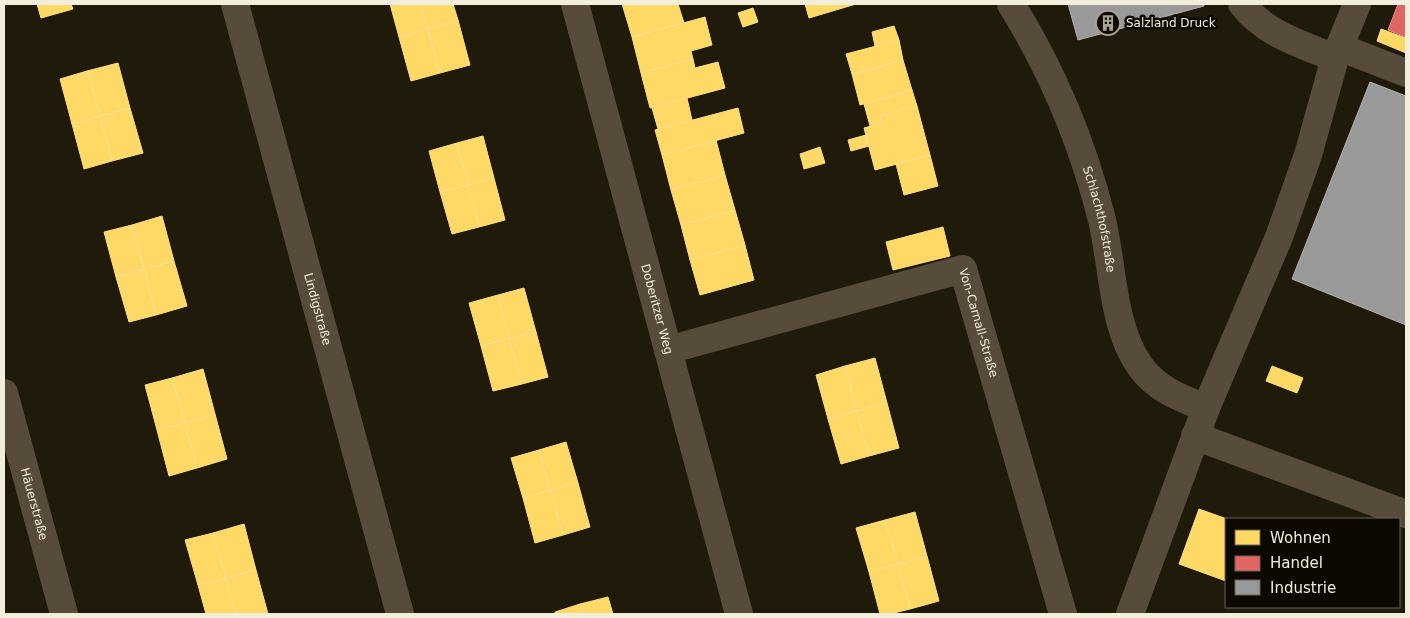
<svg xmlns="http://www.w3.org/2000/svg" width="1410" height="618" font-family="'DejaVu Sans',sans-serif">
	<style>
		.homes { fill: #ffd966; stroke: #fbdf89 }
		.shops { fill: #e06666; stroke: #e68f89 }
		.industry { fill: #999; stroke: #b4b2ad }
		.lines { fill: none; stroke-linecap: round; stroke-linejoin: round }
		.minor { stroke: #574b3c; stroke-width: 28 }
		.labels { text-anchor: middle; stroke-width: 5; stroke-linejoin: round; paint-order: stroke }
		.poi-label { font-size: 12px; fill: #f3eedc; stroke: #0d0901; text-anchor: start }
		.street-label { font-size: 12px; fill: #f3eedc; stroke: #0d0901 }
	</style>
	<rect width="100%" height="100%" fill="#1f1a09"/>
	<path class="homes" d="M37,4H71L73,9L41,18Z
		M390,4H421L428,29L399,37Z
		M421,4H453L458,20L428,29Z
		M622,4H678L684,23L632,37Z
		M805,4H856L809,18Z
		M753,8L758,22L743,27L738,13Z
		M705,17L712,45L691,51L693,59L641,73L632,37Z
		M458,20L470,65L440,73L428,29Z
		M894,26L899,40L875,46L872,32Z
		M428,29L440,73L411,81L399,37Z
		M1381,29L1406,38V53L1377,41Z
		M899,40L903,60L852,74L846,54Z
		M693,59L695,68L718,62L725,88L650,108L641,73Z
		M903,60L912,90L860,105L852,74Z
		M118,63L130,108L100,116L87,71Z
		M87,71L100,116L72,124L60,79Z
		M912,90L917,106L880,116L882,123L870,126L864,104Z
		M687,98L692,120L658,129L652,108Z
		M917,106L930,155L875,170L864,128L882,123L880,116Z
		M130,108L143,153L112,161L100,116Z
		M738,108L744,133L662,155L655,130Z
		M100,116L112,161L84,169L72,124Z
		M866,135L869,146L851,151L848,140Z
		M483,136L494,178L468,185L457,143Z
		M716,140L725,175L671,190L662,155Z
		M457,143L468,185L440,192L429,151Z
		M820,147L825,163L804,169L800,154Z
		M930,155L938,186L904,195L896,164Z
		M725,175L735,210L681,225L671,190Z
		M494,178L505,220L479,227L468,185Z
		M468,185L479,227L452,234L440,192Z
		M735,210L745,245L690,260L681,225Z
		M162,216L174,261L144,269L132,225Z
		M132,225L144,269L116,277L104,232Z
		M943,227L950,256L893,270L886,242Z
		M745,245L754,280L700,295L690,260Z
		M174,261L187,306L156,315L144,269Z
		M144,269L156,315L129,322L116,277Z
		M524,288L536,332L509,338L498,295Z
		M498,295L509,338L481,346L469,303Z
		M536,332L548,377L522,384L509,338Z
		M509,338L522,384L493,391L481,346Z
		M875,358L887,403L857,411L845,366Z
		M845,366L857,411L828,419L816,375Z
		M1272,366L1303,378L1297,393L1266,381Z
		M203,369L215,414L185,423L172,378Z
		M172,378L185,423L157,430L145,385Z
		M887,403L899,448L869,456L857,411Z
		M857,411L869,456L841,464L828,419Z
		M215,414L227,459L197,468L185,423Z
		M185,423L197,468L169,476L157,430Z
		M566,442L578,483L550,490L539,450Z
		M539,450L550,490L523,498L511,458Z
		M578,483L590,527L563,535L550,490Z
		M550,490L563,535L535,543L523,498Z
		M1199,509L1227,519L1226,581L1179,564Z
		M915,512L927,556L898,564L885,520Z
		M885,520L898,564L869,572L856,528Z
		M244,524L256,570L226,578L213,533Z
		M213,533L226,578L198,585L185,540Z
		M927,556L939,601L910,609L898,564Z
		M898,564L910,609L890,614H880L869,572Z
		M256,570L268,614H236L226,578Z
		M226,578L236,614H206L198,585Z
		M608,597L613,614H583L580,604Z
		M580,604L583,614H555V612Z"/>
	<path class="shops" d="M1398,4H1406V37L1388,30Z"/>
	<path class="industry" d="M1068,4H1204V6L1078,40Z
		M1370,82L1406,96V325L1292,279Z"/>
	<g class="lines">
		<g class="minor">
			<path id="s1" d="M235,4L400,614"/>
			<path id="s2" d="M575,4L739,614"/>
			<path id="s3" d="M1011,4C1052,70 1083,144 1102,220C1113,266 1112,327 1140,366C1156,389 1180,398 1206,408"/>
			<path d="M1242,4C1265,34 1301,44 1335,58"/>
			<path d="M1339,47L1406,73"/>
			<path id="s4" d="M668,350L963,269L1063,614"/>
			<path id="s5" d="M4,393L64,614"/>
			<path d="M1195,436L1406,514"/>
			<path d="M1130,614L1206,408L1279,237L1308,155L1335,58L1357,4"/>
		</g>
	</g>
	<defs>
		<symbol id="building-ring" viewBox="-11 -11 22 22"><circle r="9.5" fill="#0d0901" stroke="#a9a492" stroke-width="1.5"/><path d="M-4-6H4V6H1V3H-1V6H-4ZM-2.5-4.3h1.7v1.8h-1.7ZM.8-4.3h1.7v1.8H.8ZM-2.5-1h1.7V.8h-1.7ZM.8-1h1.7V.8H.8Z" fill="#a9a492"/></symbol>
	</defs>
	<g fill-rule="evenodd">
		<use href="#building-ring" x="1094" y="9" width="28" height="28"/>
	</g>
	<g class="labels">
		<g class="poi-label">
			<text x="1126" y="27">Salzland Druck</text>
		</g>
		<g class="street-label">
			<text dy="4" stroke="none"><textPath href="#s3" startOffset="234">Schlachthofstraße</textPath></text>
			<text dy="4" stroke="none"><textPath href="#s1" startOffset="316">Lindigstraße</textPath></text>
			<text dy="4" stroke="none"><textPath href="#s2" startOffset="316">Doberitzer Weg</textPath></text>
			<text dy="4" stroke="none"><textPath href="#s4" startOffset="362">Von-Carnall-Straße</textPath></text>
			<text dy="4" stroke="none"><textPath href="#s5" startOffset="115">Häuerstraße</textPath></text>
		</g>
	</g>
	<rect width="1410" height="618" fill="none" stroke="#f3eedc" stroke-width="10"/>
	<rect x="1225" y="518" width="175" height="90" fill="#0d0901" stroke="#696559"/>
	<rect x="1235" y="530" width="25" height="15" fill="#ffd966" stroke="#696559"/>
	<text x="1270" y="543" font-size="15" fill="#f3eedc">Wohnen</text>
	<rect x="1235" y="556" width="25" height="15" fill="#e06666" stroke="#696559"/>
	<text x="1270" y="568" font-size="15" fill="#f3eedc">Handel</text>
	<rect x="1235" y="580" width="25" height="15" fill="#999999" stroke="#696559"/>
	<text x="1270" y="593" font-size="15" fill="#f3eedc">Industrie</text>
</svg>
